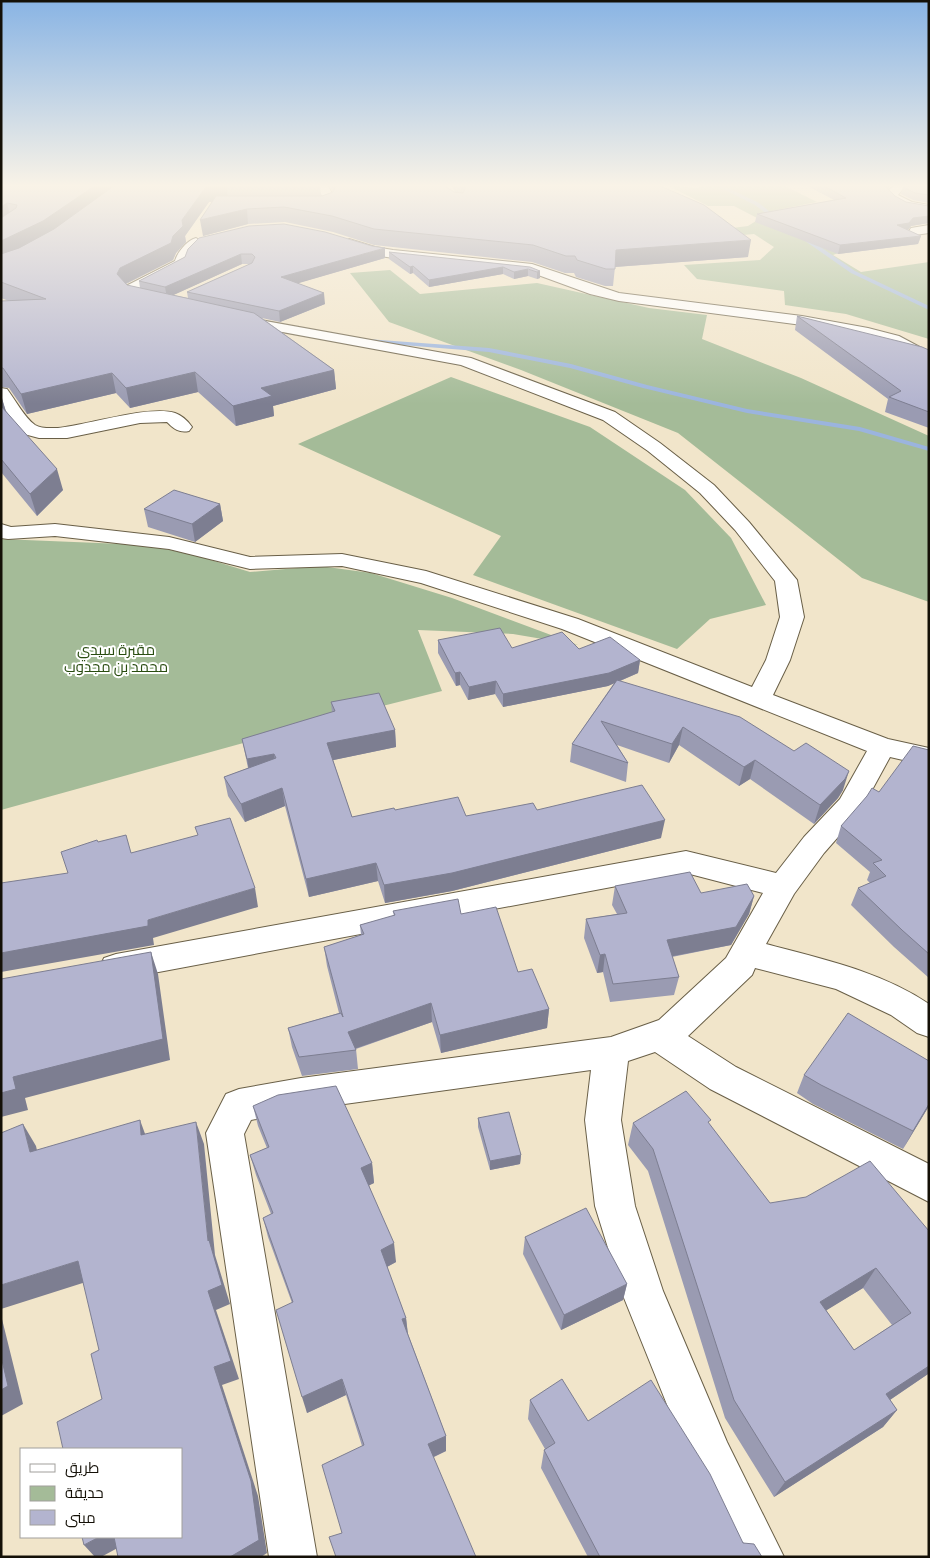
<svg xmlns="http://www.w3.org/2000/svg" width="930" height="1558" font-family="Barlow,Cairo,sans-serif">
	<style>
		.green { fill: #a4bb98 }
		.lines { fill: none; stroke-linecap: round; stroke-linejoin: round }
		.stream { fill: #9bb4de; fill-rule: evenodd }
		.street-casing { stroke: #695f47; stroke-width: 2 }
		.street { fill: #fff; fill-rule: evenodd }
		.wall { fill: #9a9bb2; fill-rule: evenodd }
		.shaded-wall { fill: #7d7e91 }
		.building { fill: #b3b4cf; stroke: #7d7e91; fill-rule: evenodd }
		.labels { text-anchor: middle; stroke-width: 4; stroke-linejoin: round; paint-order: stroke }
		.park-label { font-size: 15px; fill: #294c10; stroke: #fff }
	</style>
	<rect width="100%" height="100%" fill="#f1e5ca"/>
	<path class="green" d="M667,185L697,188L705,185H783L817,202L772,211L852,248L833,255L861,272L929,262V339L846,314L785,305L784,291L697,279L684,265L760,260L774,247L754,234L675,241L669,236L748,226L759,219L734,206H708Z
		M390,270L420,294L537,283L649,308L707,315L702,339L801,378L929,436V602L862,578L678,433L521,370L389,322L350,273Z
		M451,377L590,427L685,490L731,538L766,605L710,619L677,649L473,575L501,536L298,444Z
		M1,539L147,545L198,556L250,572L320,566L371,573L452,598L578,645L513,634L418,630L442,691L319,722L1,810Z"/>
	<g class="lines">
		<path class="stream" d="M722,185L759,203L780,220L776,221L755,205L715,185Z
			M798,234H802L855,271L929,306V310L851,273L798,236Z
			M367,339L489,348L571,364L647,385L747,409L860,427L929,447V451L859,431L747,413L643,388L570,368L489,352L365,342V340Z"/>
		<defs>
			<path id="street" d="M321,185L328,186L336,201L333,205L299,207L297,205L299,203L324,200L318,188Z
				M894,185H906L898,195L912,202L929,205V212C913,210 895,208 885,194Z
				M929,225V233L915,235L909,231L911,228Z
				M196,238L202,242L188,258L186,266L138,291L141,295L162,300L164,303L162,306C147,310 130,302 122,290L124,287L175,261C177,253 187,240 196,238Z
				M349,239L375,247L393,250L532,264L619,293L802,316L868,328L899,336L929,352V364L888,343L854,334L802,325L619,301L590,294L530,272L393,258L368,254L344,246L343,243Z
				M238,316L471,358L615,412L660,443L714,485L749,522L797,580L804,617L790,660L773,695L888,739L929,748V766L890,757L860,812L824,853L794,894L766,944C822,959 880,971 929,1004V1037L917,1033L891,1015L836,989L755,968L752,975L688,1036L736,1067L929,1164V1202L710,1089L655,1052L628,1061L621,1120L635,1206L663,1291L727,1442L784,1557H734L695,1474L622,1293L595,1206L585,1120L591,1070L301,1110L251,1120L244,1134L317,1557H269L206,1133L226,1094L239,1089L301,1078L611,1037L659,1020L726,958L763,893L686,873L116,980L104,976L100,967L104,958L116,954L686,851L776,873L804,837L840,799L867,751L562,629L421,583L342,566L250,569L169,549L55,536L8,539L1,538V524L11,527L55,524L169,537L250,557L342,554L426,571L578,619L752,687L766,660L780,617L775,581L735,530L700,493L648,451L603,420L461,365L233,323L231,320L233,317Z
				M1,388L7,389C16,401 24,417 35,425C41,429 51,428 58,428C88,425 149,405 175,413C181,415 188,421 192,427L189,431C179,433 174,429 167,422L140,423L67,438H39L24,434L13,422L1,405Z"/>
		</defs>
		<use href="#street" class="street-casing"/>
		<use href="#street" class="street"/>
	</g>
	<path class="wall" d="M1,185H320L321,196L333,192L329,185H445L446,187L455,192L451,185H658L748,257L615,267L613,286H605L576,277L574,273H565L532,262L374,245L333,232L285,222L248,224L203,236L212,202H209L185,236L186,242L176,253L173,260L126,284L127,285L140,288L139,281L185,257L188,249L385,258L298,283L325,304L280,322L262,318L334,370L336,389L273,406L274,416L236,426L198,392L130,408L116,393L27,414L9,388L1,387V301H9L1,298ZM242,264H250L187,292L188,298L173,295Z
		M806,185H891L888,189L895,196L906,202L929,206V223L911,226L908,230L921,236L918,244L838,254L755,222L757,214L834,200Z
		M929,185V203L913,200L901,194L903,187Z
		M389,252L540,271V278L537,279L528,276L514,279L503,274L429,287L413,273L410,274L389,259Z
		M797,316L929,350V428L885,412L888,399L795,330Z
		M1,397L6,411L63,490L37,516L1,472Z
		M220,504L223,521L195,542L148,527L144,509Z
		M438,640L512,648L579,649L640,660L638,673L620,681L843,790L838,798L814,824L750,779L739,786L679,745L669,763L617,745L628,763L626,782L570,762L572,744L614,683L608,686L503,707L495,694L468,700L460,685L456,686L438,653Z
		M331,702L395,730L396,747L333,760L352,817L395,810L466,816L537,810L661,838L452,891L385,903L378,881L309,897L285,806L245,822L228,796L224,777L248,768L242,739L332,712Z
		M929,750V978L894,947L851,905L858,888L870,883L867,880L870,872L836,843L841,826L879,792Z
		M615,886L701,893L754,896L749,914L731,945L672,957L679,977L674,995L610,1002L603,972L597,973L584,938L586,919L617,914L612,905Z
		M393,911L461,914L518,972L549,1009L547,1028L441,1053L432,1022L356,1049L358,1069L302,1076L292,1047L288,1028L339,1013L327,966L324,947L361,935L360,925L394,916Z
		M929,1061V1106L903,1149L813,1104L797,1093L804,1075Z
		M253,1106L372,1163L374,1183L369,1185L396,1262L387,1267L406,1318L408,1334L446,1436V1451L434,1457L342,1533L362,1446L346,1395L307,1413L292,1303L268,1237L263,1218L271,1214L256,1175L250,1155L267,1148L258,1126Z
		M478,1118L521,1155L520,1164L490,1170L478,1127Z
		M633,1123L710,1125L770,1203L929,1231V1376L928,1374L890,1400L897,1410L883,1427L774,1497L725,1418L648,1171L628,1145ZM863,1288L892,1325L854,1350L826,1310Z
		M525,1237L627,1284L623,1300L561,1330L523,1254Z
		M530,1400L588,1421L762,1557H588L541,1468L544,1450L545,1449L528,1419Z"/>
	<path class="shaded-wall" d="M96,185H120L47,237L1,260V241Z
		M217,185H226L228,199L209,202L185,236L186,242L176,253L173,260L123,285L117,274L120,268L173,236L182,220L206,187Z
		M886,185H891L883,194L885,186Z
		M7,203L11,219L1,226V207Z
		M247,209L248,224L203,236L200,220Z
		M929,216V223L911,226L907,231L897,225L913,218Z
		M921,236L918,244L838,254L840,245Z
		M751,240L748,257L614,267L616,250Z
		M385,248V258L282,288L281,277Z
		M241,254L242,264L167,298L165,287Z
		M413,266V273L410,274V267Z
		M503,267V274L429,287V280Z
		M528,269V276L514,279V272Z
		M540,271V278L537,279V272Z
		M324,293L325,304L280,322L279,311Z
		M334,370L336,389L273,406L274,416L236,426L233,406L261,388Z
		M195,372L198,392L130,408L126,388Z
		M112,373L116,393L27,414L21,394Z
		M2,398L8,419L1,417V399Z
		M57,469L63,490L37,516L30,494Z
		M220,504L223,521L195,542L192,524Z
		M640,660L638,673L608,686L503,707V694Z
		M460,672V685L456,686L455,673Z
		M496,681L495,694L468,700L469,687Z
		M683,727L679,745L669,763L672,744Z
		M395,730L396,747L329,761L327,743Z
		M274,754L277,772L250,777L247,759Z
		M755,760L750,779L739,786L744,767Z
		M849,771L843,790L838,798L814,824L820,805Z
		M282,788L285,806L245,822L241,804Z
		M665,820L661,838L452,891L385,903L384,885Z
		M376,863L378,881L309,897L306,879Z
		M255,888L258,907L153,938L154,945L1,972V953L148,920Z
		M754,896L749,914L731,945L663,958L667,940Z
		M151,952L158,974L170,1060L25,1098L28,1110L1,1117V1093L13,1077Z
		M605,954L603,972L597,973L600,955Z
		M431,1003L432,1022L351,1050L348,1032Z
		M549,1009L547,1028L441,1053L440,1035Z
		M929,1104V1106L903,1149L913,1131Z
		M140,1120L148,1142L141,1135Z
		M196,1122L204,1144L215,1255L230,1304L216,1310L239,1379L222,1385L258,1496L267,1553L261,1557H230L208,1291V1241Z
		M23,1124L36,1146L42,1173L30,1152Z
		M521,1155L520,1164L490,1170V1161Z
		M372,1163L374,1183L364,1188L361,1168Z
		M394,1243L396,1262L383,1269L381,1250Z
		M78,1261L89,1281L1,1309V1285Z
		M876,1268L863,1288L809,1321L820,1302Z
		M627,1284L623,1300L561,1330L564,1315Z
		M1,1315L23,1404L1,1416Z
		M406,1318L408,1336L402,1319Z
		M929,1366V1373L928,1374L872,1412L886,1394Z
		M342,1379L346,1395L307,1413L302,1397Z
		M897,1410L883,1427L774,1497L785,1482Z
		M446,1436V1451L429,1459L428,1444Z
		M99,1537H118L125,1544L101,1557H95L84,1545Z"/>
	<path class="building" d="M1,185H96L43,221L1,241V218L16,208L17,205L7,203L1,207Z
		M115,185H217L206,187L182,220L183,226L173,236L171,243L120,268L117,274L127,285L254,313L334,370L261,388L272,396L233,406L195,372L126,388L112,373L21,394L3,368H1V301L46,299L1,282V254L19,248L54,229Z
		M336,185H445L446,187L454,192L463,193L466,187L464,185H658L704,205L751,240L616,250L615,269H606L577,260L575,256H566L533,245L374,229L332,216L284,207L247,209L200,220L216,196H322L333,192Z
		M822,185H886L885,186L895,196L906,202L929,206V216L913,218L909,223L897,225L921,236L840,245L757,214L846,198Z
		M904,185H929V195L915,193L903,187Z
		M284,224L325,232L372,246L385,248L281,277L324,293L279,311L187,292L252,263L255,257L252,254H241L165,287L139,281L185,257L188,249L199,238L249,226Z
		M389,252L530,267L540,271L537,272L528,269L514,272L503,267L429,280L413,266L410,267Z
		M797,316L922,347L929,350V412L889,397L901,391Z
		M1,406L57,469L30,494L1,459Z
		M174,490L220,504L192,524L144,509Z
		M500,628L512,648L562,632L579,649L610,637L640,660L609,673L503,694L496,681L469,687L460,672L455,673L438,640Z
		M617,680L740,717L794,751L806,743L849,771L845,779L820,805L755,760L744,767L683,727L672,744L601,721L628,763L572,744Z
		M379,693L395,730L327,743L352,817L394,808L395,810L458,797L466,816L533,803L537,810L642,785L665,820L452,873L384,885L376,863L306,879L282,788L241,804L224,777L276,758L274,754L247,759L242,739L335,711L331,702Z
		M913,746L929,750V954L902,930L858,888L886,876L873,863L882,860L841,826L867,796L872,788L879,792Z
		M230,818L255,888L148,920V926L1,953V883L68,873L61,852L97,840L98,842L126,835L131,853L198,835L195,827Z
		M690,872L701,893L747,884L754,896L736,927L667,940L679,977L613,984L605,954L600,955L586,919L627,913L615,886Z
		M458,899L461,914L496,907L518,972L532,969L549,1009L440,1035L431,1003L348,1032L356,1050L299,1057L288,1028L341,1013L343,1017L324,947L364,934L360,925L395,915L393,911Z
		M151,952L163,1039L13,1077L16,1089L1,1093V979Z
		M848,1013L929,1061V1104L913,1131L821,1085L804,1075Z
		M336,1086L372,1163L361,1168L394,1243L381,1250L406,1318L402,1319L446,1436L428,1444L476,1557H336L329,1537L342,1533L322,1465L364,1445L342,1379L302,1397L276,1310L293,1302L263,1218L273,1213L250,1155L269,1147L253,1106L278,1095Z
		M686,1091L711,1120L708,1122L770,1203L806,1197L870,1161L929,1231V1366L886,1394L897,1410L785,1482L734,1400L653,1149L633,1123ZM876,1268L911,1313L854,1350L820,1302Z
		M509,1112L521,1155L490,1161L478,1118Z
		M140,1120L141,1135L196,1122L208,1241L209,1240L222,1285L208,1291L231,1361L214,1367L251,1481L259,1540L230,1557H118L114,1537H181V1449H63L57,1422L102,1399L91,1354L99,1350L78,1261L1,1285V1133L23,1124L30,1152Z
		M586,1208L627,1284L564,1315L525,1237Z
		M1,1356L8,1386L1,1390Z
		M562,1379L588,1421L651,1380L710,1474L743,1543L754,1544L762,1557H600L544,1450L555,1443L530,1400Z
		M82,1537H99L84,1545Z"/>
	<linearGradient id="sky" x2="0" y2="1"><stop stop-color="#89b4e4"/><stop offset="0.46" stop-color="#f9f3e7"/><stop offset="1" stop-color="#f9f3e7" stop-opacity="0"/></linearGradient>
	<rect width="930" height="404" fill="url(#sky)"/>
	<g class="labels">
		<g class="park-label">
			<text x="116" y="655">مقبرة سيدي<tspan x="116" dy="17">محمد بن مجدوب</tspan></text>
		</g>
	</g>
	<rect width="930" height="1558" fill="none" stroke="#141007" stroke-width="5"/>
	<rect x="20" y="1448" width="162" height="90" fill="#ffffff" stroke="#a19f9c"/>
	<rect x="30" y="1464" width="25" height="8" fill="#ffffff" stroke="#a19f9c"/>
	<text x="65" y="1473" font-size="15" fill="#141007">طريق</text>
	<rect x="30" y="1486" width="25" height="15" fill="#a4bb98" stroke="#a19f9c"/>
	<text x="65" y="1498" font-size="15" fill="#141007">حديقة</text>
	<rect x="30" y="1510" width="25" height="15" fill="#b3b4cf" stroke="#a19f9c"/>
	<text x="65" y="1523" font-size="15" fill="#141007">مبنى</text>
</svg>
